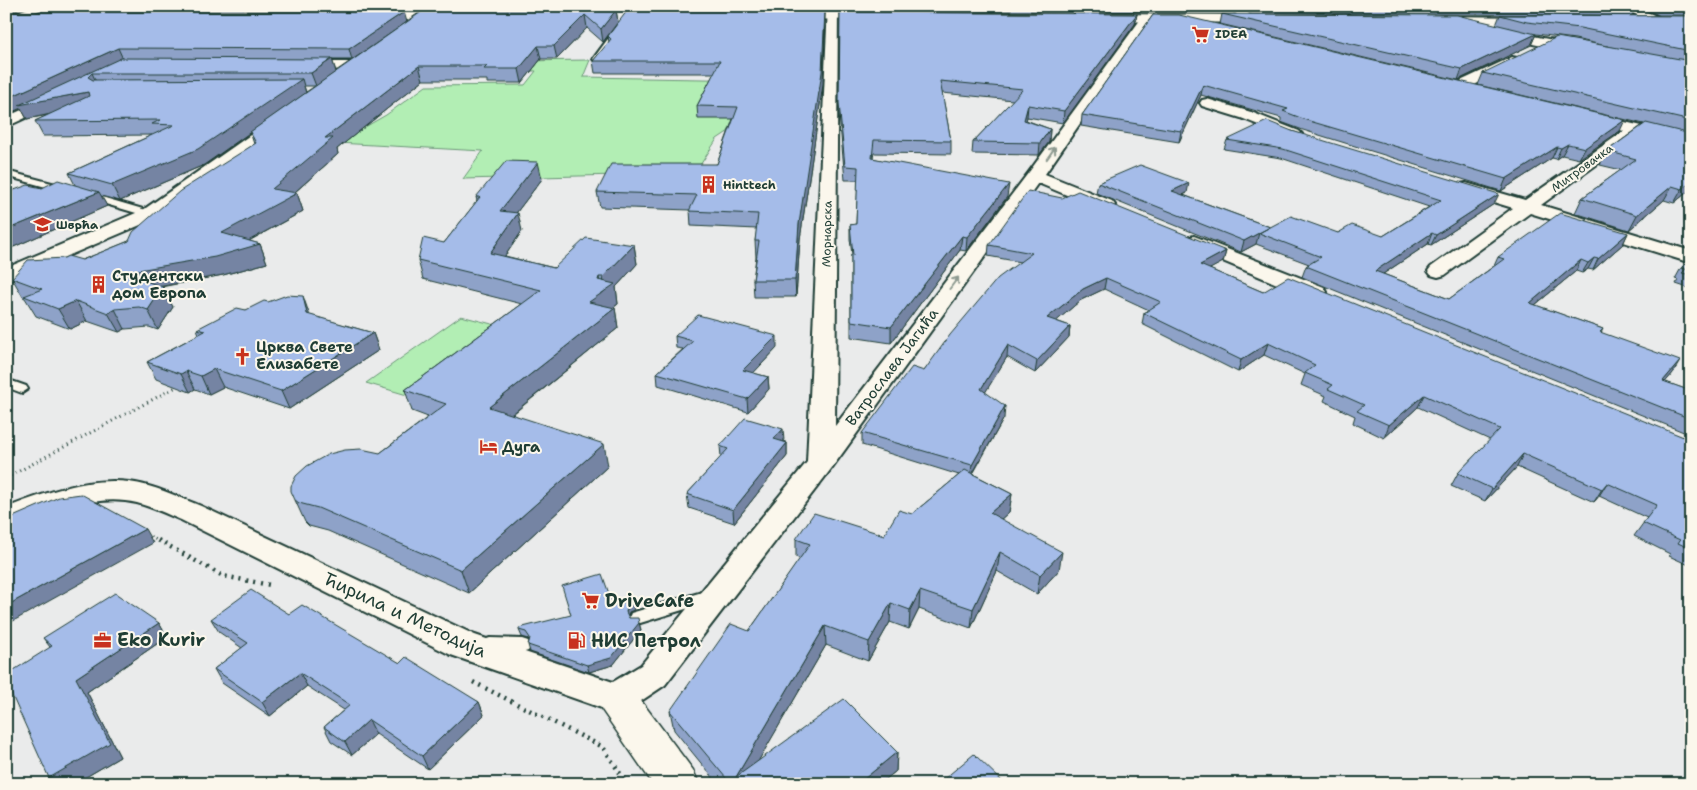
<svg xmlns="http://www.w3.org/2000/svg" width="1697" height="790" font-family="'Shantell Sans',sans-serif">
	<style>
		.green { fill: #b2eeb4; stroke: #689674 }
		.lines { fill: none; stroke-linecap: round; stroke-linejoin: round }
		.service-casing { stroke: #1f3d34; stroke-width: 4 }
		.minor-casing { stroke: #1f3d34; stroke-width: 4 }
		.tertiary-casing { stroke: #1f3d34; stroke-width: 3 }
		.path-far1 { stroke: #1f3d34; stroke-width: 3; stroke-dasharray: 1 4; stroke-linecap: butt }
		.path { stroke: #1f3d34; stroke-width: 4.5; stroke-dasharray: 2 5; stroke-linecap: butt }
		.service { fill: #fbf7ec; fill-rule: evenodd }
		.minor { fill: #fbf7ec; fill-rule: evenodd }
		.tertiary { fill: #fbf7ec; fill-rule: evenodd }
		.wall { fill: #8ea2c8; stroke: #1f3d34; fill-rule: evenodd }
		.shaded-wall { fill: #7484a3; stroke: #1f3d34 }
		.building { fill: #a5bce9; stroke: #1f3d34 }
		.oneway { stroke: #8d9a90 }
		.labels { text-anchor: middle; stroke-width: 4; stroke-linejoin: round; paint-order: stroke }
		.far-poi-label { font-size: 12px; font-weight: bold; fill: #1f3d34; stroke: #fbf7ec; text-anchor: start }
		.far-street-label { font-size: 12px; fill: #1f3d34; stroke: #fbf7ec }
		.poi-label { font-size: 15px; font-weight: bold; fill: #1f3d34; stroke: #fbf7ec; text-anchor: start }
		.street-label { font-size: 15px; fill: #1f3d34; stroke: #fbf7ec }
		.near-poi-label { font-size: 18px; font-weight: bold; fill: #1f3d34; stroke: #fbf7ec; text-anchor: start }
		.near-street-label { font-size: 18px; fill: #1f3d34; stroke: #fbf7ec }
	</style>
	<rect width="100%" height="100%" fill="#eaebeb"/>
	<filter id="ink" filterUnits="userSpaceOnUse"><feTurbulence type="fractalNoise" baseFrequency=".02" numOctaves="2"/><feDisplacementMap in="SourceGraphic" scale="10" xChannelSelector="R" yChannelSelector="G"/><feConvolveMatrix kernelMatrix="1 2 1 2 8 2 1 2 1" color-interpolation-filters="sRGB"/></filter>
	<g filter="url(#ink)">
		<path class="green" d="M590,60L583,77L762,80L747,119L717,139L695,173L463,179L483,151L337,143L386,115L426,86L525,85L536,71H433L445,62Z
			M461,316L515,330L424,400L366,383Z"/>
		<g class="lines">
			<defs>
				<path id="service" d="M616,28L621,29L598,60H594L593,59Z
					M6,171L67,187L68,189L64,192L6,176Z
					M88,193L153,212L155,214L150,217L85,198V194Z
					M6,379L26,386L28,389L22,393L6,387Z
					M709,590L715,592L717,596L715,600L637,624L631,623L629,618L631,613Z
					M490,638L522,639L528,641L531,646L528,651C516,655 496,654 484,650L481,645L484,640Z"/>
				<path id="minor" d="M34,6H50L6,23V16Z
					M433,6H445L413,31H405L403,29L405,27Z
					M828,6H838L835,426L1029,172L1143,16L1147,15L1153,18L1045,174L1112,201L1115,205L1112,209L1106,210L1100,209L1038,183L831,469L665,685L629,709L616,713L451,655L181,520C167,514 152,507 137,503C90,492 50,517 6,529V508C45,493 87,477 129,482C154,485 178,497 201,506L475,635L613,682L641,665L807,462Z
					M1228,6H1240L1255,19L1249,22L1245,21Z
					M1617,6H1632L1664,19L1666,21L1660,24L1656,23Z
					M1500,29L1548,39L1578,42L1584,46C1575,56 1511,39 1496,36L1494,33Z
					M1512,57L1517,58L1518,61L1517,64L1464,90H1454L1452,87L1454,84Z
					M302,62H357L364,66L357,70L297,69L295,66L297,63Z
					M55,95L60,96L62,99L60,102L6,127V117Z
					M1207,99L1251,112L1299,131L1302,134L1299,137H1289L1241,118L1202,106L1200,103L1202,100Z
					M1589,114L1691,137V147L1639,134L1541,205L1691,251V263L1530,213L1445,275L1438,277L1431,275L1428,271L1431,267L1513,208L1460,192L1457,188L1460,184L1466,183L1525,200L1624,131L1584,121L1582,118L1584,115Z
					M281,115L286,117L289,120L286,123L157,218L6,282V268L143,210L276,117Z
					M1194,236L1324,287L1327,292L1324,297L1316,298L1308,297L1187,246L1184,242L1187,238Z"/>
				<path id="tertiary" d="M787,12H877L883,16L877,20L783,19L781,16Z
					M367,13H452L458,17L452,21L363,20L361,17Z
					M1100,14L1259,15L1265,19L1259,23L1096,21L1094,18L1096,15Z
					M1440,16L1534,17L1540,21L1534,25L1436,23L1434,20L1436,17Z
					M616,681L630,686L693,770L699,784H653L602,710L596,698L602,686Z"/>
			</defs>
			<use href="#service" class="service-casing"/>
			<use href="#minor" class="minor-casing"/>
			<use href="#tertiary" class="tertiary-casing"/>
			<path class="path-far1" d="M6,478L176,387
				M146,534L160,542"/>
			<path class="path" d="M158,540L223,576L270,585
				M473,682L603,747L627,784"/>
			<use href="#service" class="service"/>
			<use href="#minor" class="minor"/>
			<use href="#tertiary" class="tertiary"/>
		</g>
		<path class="wall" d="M6,6H28L17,10L6,11Z
			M43,6H430L424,10H442V6H826V10H616L618,22L603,42L587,28L557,59H541L522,83H487V80H423L337,149L338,154L294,193H297L303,211L249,241L260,244L267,263L223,275L161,287L173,307L158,330L149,327L125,329L119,332L87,321L70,329L36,316L25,298L23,297L12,278L82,260L129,241L254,144L250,132L204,165L120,201L101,196L107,206L9,249L6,248V193L42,188L75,185L69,173L152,135L43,136L35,121L48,115L27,119L21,108L6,12L407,21L423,10H45ZM332,60H352L336,71ZM304,86H315L306,92Z
			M839,6H1234L1232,12L840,10Z
			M1243,6H1636L1632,15L1250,13Z
			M1637,6H1691V15H1659Z
			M825,11L823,84L800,239L796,297H754L753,280L756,257L755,241L757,229L691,226L690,210L600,207L597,192L717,164L733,119H698L697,106L714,73H595L593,61L609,43L608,36Z
			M840,12L1137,14L1135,24L1063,123L1027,117L1026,120L1050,129L1049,142L1039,155L972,154L973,142L1013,100L942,93L951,141V154L874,153L873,158L1007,197L966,251L960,250L891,343L851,337V255H852L850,239V225L856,224L858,180H845L839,114Z
			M1222,14L1496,25L1500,15L1691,16V189L1674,203L1664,200L1629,230L1575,213L1582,198L1621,170L1600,165L1607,151L1644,124L1478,85L1483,73L1625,50L1575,39L1536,34L1531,45L1458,80L1220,24Z
			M1153,15L1620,131L1579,159L1562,155L1556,159L1552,158L1501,191L1303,130L1281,122V118L1201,95L1179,142L1081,126L1082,115Z
			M1292,131L1494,204L1431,245L1428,244L1383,274L1449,299L1494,266L1498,257L1628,233L1623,244L1593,270L1588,269L1582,273L1576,271L1535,305L1603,329L1601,333L1673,373L1665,382L1691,391V435L1302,277L1306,266L1309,264L1256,244L1241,252L1096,193L1098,183L1187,193L1183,195L1270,227L1338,233L1383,236L1429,207L1281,158L1224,149L1227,140Z
			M542,179L516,213L522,231L505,256L554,268L634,245L637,264L616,287L618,304L613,308H615L618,328L513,414L608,466L469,593L328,531L309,526L305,522L295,500L380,453L428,417L412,411L405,390L522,304L423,279L418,260L444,243L477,201L476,197Z
			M989,245L1226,251L1223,262L1209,269L1263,292L1691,440V566L1669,556L1670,554L1634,536L1647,518L1599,496L1594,502L1517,467L1485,501L1451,486L1458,473L1490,440L1418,407L1384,438L1353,423L1355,416L1324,401L1326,396L1301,385L1305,374L1264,355L1238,372L1142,324L1144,313L1149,310L1104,289L1081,300L1056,321L1070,326L1069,337L1035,373L1007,357L985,392L1004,418L973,474L1012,494L1009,512L1001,519L1059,570L1037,594L997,571L971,628L919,609L909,629L890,622L868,661L826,645L758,761L897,752L896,771L880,784H718L674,730L670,711L749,631L800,559L796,557V539L884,535L912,514L959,475L862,445V433L924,371L1020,262L988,256Z
			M1691,259V289L1676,284L1678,280L1675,279L1681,268Z
			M246,310L309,315L373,333L379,350L289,409L223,387L209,394L195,389L190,392L156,379L147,362L199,334L197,329Z
			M675,336L777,348L753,373L768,377L769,389L748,412L658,385L657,373L683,349L676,348Z
			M784,441L787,443V456L734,523L689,508L687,494L721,457L720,446Z
			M633,603L634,610L629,612L628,616L629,618L639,623L641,630L613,665L589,672L530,652L528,645L529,640V639L522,637L519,630L613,605Z
			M289,614L400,663L479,702L484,715L428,769L376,734L352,755L331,741L324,727L344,710L307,686L270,716L222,683L214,669L242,648L219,632L211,619Z
			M159,623L167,637L87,692L120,757L74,784H54L49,778L50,647L43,638Z"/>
		<path class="shaded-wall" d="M15,6H28L17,10Z
			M423,6H430L424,10Z
			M616,10L618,22L603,42L601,29Z
			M825,11L823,84L800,239L796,297L795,280L799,224Z
			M404,12L407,22L352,60L349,49Z
			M1137,14L1135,24L1063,123L1064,111Z
			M585,15L587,28L557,59L554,46Z
			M1536,34L1531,45L1458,80L1462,69Z
			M538,46L541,59L522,83L519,69Z
			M118,48L123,59L92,73L98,86L33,102L88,92L94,105L27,119L21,108L6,115V99Z
			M332,59L336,72L316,86L311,73Z
			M419,66L423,80L337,149L338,154L288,198L297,193L303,211L230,251L222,233L272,189L325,138Z
			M302,79L306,93L204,165L120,201L112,185Z
			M1203,85L1201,95L1179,142L1181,131Z
			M1028,105L1027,117L1023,132L1024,120Z
			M1625,120L1620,131L1579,159L1585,148Z
			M1050,129L1049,142L1039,155L1040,143Z
			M1568,144L1562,155L1556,159L1561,148Z
			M1557,147L1552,158L1501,191L1506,179Z
			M538,162L542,179L504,229L500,211Z
			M1691,182V189L1674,203L1682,189Z
			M1189,183L1187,193L1169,201L1172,191Z
			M1009,184L1007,197L966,251L967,237Z
			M1672,186L1664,200L1629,230L1637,215Z
			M99,192L107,206L9,249L6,244V230Z
			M1499,194L1494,204L1431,245L1436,235Z
			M518,213L522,231L494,272L490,253Z
			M1270,227L1259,233L1256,244L1241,252L1244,241Z
			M1432,233L1428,244L1371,282L1375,271Z
			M1628,233L1623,244L1593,270L1598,259Z
			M962,236L960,250L891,343V327Z
			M260,244L267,263L223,275L131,292L121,273Z
			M634,245L637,264L616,287L618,304L593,322L589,302L599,277L601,294L605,291L603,277Z
			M1226,251L1223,262L1197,276L1200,265Z
			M1594,258L1588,269L1582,273L1588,263Z
			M1581,260L1576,271L1524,314L1530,303Z
			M1106,278L1104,289L1081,300L1046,330L1047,318L1083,289Z
			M163,287L173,307L158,330L148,310Z
			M303,296L309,313L313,331L307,314Z
			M76,301L87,321L70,329L58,309Z
			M615,308L618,328L495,428L489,407Z
			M115,309L125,329L119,332L108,313Z
			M1070,326L1069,337L1035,373L1037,361Z
			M373,333L379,350L289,409L281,391Z
			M777,336V348L744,383L743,370Z
			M1268,343L1264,355L1238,372L1241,360Z
			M1008,345L1007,357L980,401L981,389Z
			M1680,361L1673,373L1656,393L1663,381Z
			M214,369L223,387L209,394L201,376Z
			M186,371L195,389L190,392L181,374Z
			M768,377L769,389L748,412L747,399Z
			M1424,395L1418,407L1384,438L1389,425Z
			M1005,406L1004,418L970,478L972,465Z
			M783,429L784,441L775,452L774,439Z
			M787,443V456L734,523L733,510Z
			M604,444L608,466L469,593L461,570Z
			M1523,454L1517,467L1485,501L1492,489Z
			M1607,483L1599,496L1594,502L1602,489Z
			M1012,494L1009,512L988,531L990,513Z
			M145,529L153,543L6,625V606Z
			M1000,552L997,571L971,628L973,609Z
			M1062,552L1059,570L1037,594L1040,575Z
			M920,591L919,609L909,629L910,610Z
			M633,603L634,610L629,612L627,619L626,612L628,605Z
			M891,603L890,622L868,661L869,642Z
			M159,623L167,637L87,692L120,757L74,784H54L49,778L76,678Z
			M639,623L641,630L613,665L589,672L587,665Z
			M825,626L826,645L745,784L736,777Z
			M300,673L307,686L270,716L262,702Z
			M479,702L484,715L428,769L422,756Z
			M369,720L376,734L352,755L345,742Z
			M897,752L896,771L880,784H858Z"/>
		<path class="building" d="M424,10H616L601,29L585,15L554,46H538L519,69H484L487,66H419L325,138H333L272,189L297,193L222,233L260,244L215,257L121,273L163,287L148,310L139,307L115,309L108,313L76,301L58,309L24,296L42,289L12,278L28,260L64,258L68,256L82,260L129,241L133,232L180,191L256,143L250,132Z
			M627,11H825L822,72L799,224L795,280H753L759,241H755L758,214L689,211L697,195L597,192L611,164H717L738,107L697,106L720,61H593L611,39L608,36Z
			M6,12H404L349,49L118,48L6,99Z
			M840,12L1137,14L1064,111L1028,105L1024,120L1050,129L1040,143L973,142L1023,89L940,81L951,141L874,140L872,158L1009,184L967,237L962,236L891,327L851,321V255H853L850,225L856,224L858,167L845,166L839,103Z
			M1222,14L1457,15L1536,34L1462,69Z
			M1153,15H1179L1625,120L1585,148L1568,144L1561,148L1557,147L1506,179L1306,120L1283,111L1288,109L1203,85L1181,131L1082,115Z
			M1500,15L1691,16V51L1580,28L1527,22Z
			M1557,37L1691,61V121L1483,73Z
			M121,58L332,59L311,73H92L88,77L93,80L302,79L198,149L112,185L69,173L174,125L152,124L160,120L35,121L89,96L88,92L19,105Z
			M1267,121L1292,131L1499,194L1436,235L1432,233L1375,271L1449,299L1504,259L1498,257L1560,213L1628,233L1598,259L1594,258L1588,263L1581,260L1530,303L1603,329L1600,332L1680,361L1663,381L1691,391V419L1306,266L1321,257L1259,233L1291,216L1338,233L1352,225L1383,236L1441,200L1283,149L1227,140Z
			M1646,123L1691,134V182L1682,189L1672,186L1637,215L1582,198L1636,159L1607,151Z
			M506,161L538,162L500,211L518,213L490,253L554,268L586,238L634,245L603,277H599L598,280L615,284L589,302L615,308L489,407L604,444L461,570L318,508L299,503L295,500L291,491V486L296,476L307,466L329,454L345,450L361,449L380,453L446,404L405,390L541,290L418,260L423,238L444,243L480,197H476Z
			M1140,165L1189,183L1172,191L1270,227L1244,241L1098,183Z
			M58,180L99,192L6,230V193L28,185L42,188Z
			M1028,191L1062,198L1078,191L1226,251L1200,265L1263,292L1288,277L1691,440V549L1678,543L1680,540L1643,523L1657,505L1607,483L1602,489L1523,454L1492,489L1458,473L1500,429L1424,395L1389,425L1357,411L1364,405L1328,389L1333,385L1305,373L1315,365L1268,343L1241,360L1144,313L1161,302L1106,278L1083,289L1047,318L1070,326L1037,361L1008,345L981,389L1005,406L972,465L862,433L912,367L924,371L950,335L998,278L1032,253L989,245Z
			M1691,259V275L1682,273L1686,269L1681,268Z
			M287,295L303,296L307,314L373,333L281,391L214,369L201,376L186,371L181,374L147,362L205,331L197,329L237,308L246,310L264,301L268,302Z
			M698,315L777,336L743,370L768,377L747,399L657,373L693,341L675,336Z
			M745,418L783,429L774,439L787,443L733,510L687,494L728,449L720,446Z
			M965,470L1012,494L990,513L1062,552L1040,575L1000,552L973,609L920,591L910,610L891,603L869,642L825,626L736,777L844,699L897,752L858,784H731L670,711L731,624L749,631L810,544L796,539L814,513L884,535L899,510L912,514Z
			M81,494L145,529L6,606V520L59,497Z
			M602,574L613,605L632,600L633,603L628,605L626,612L629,618H638L639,623L611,658L587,665L528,645L530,638L526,632L519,630V628L571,615L562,586Z
			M251,590L289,614L302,605L400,663L406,657L479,702L422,756L369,720L345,742L324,727L350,705L300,673L262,702L214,669L248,643L211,619Z
			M115,593L159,623L76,678L110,743L49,778L6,682V675L52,646L43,638Z
			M974,754L1005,784H938Z"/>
		<defs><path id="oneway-shaft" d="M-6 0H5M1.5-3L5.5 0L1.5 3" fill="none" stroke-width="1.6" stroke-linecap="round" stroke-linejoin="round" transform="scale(1.25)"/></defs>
		<g class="oneway">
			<use href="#oneway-shaft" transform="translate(1051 153) rotate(-55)"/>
			<use href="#oneway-shaft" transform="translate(954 283) rotate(-53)"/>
		</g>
	</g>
	<defs>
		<symbol id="supermarket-bare" viewBox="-9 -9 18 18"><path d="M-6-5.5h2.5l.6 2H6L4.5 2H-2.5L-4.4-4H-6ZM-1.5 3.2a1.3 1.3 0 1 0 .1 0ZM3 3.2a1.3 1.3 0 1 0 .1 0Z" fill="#c8321e" stroke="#fbf7ec" stroke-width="2.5" paint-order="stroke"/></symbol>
		<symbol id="building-bare" viewBox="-9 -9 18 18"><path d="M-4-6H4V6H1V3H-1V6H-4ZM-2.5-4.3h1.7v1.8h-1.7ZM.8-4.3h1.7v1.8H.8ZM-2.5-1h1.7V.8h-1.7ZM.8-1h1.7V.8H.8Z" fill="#c8321e" stroke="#fbf7ec" stroke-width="2.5" paint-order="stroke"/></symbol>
		<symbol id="school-bare" viewBox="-9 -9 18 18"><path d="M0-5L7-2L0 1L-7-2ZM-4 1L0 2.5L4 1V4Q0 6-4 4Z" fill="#c8321e" stroke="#fbf7ec" stroke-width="2.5" paint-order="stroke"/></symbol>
		<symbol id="church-bare" viewBox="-9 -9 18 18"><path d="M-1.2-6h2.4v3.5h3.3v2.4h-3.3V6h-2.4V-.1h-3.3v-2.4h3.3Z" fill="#c8321e" stroke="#fbf7ec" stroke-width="2.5" paint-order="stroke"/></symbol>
		<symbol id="hotel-bare" viewBox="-9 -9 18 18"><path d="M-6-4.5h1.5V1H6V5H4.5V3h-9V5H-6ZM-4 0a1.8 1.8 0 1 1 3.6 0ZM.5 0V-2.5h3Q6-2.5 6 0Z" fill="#c8321e" stroke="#fbf7ec" stroke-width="2.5" paint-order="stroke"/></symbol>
		<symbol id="office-bare" viewBox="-9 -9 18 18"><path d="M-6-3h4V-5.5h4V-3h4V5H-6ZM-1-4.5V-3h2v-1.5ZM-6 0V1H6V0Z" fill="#c8321e" stroke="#fbf7ec" stroke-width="2.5" paint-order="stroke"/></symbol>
		<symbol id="fuel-bare" viewBox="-9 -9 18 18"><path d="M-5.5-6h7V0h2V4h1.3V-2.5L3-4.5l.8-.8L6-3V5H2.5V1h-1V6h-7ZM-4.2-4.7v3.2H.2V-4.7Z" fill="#c8321e" stroke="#fbf7ec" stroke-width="2.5" paint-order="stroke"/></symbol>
	</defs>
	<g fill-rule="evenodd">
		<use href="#supermarket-bare" x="1188" y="22" width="25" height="25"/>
		<use href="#building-bare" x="696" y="172" width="25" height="25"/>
		<use href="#school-bare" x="30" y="212" width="25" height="25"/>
		<use href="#building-bare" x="86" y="272" width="25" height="25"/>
		<use href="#church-bare" x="230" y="344" width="25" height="25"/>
		<use href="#hotel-bare" x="476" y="434" width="25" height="25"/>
		<use href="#supermarket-bare" x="578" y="588" width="25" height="25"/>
		<use href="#office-bare" x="90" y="628" width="25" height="25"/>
		<use href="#fuel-bare" x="564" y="628" width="25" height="25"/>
	</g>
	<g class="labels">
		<g class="far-poi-label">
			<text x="1215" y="38">IDEA</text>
			<text x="723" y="189">Hinttech</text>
			<text x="56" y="229">Шврћа</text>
		</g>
		<g class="far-street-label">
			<text transform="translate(1582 168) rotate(-36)" y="4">Митровачка</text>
			<text transform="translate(827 234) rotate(-89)" y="4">Морнарска</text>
		</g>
		<g class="poi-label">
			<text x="112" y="281">Студентски<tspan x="112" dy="17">дом Европа</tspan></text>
			<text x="256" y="352">Црква Свете<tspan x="256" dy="17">Елизабете</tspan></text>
			<text x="502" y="452">Дуга</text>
		</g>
		<g class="street-label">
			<text transform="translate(892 367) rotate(-53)" y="5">Ватрослава Јагића</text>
		</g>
		<g class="near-poi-label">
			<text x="605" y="607">DriveCafe</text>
			<text x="117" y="646">Eko Kurir</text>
			<text x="591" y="647">НИС Петрол</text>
		</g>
		<g class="near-street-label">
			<text transform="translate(405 615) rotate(25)" y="6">Ћирила и Методија</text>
		</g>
	</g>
	<rect width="1697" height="790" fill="none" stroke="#fbf7ec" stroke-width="25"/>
	<rect x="12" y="12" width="1672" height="765" fill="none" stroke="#1f3d34" stroke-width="2" filter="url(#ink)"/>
</svg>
